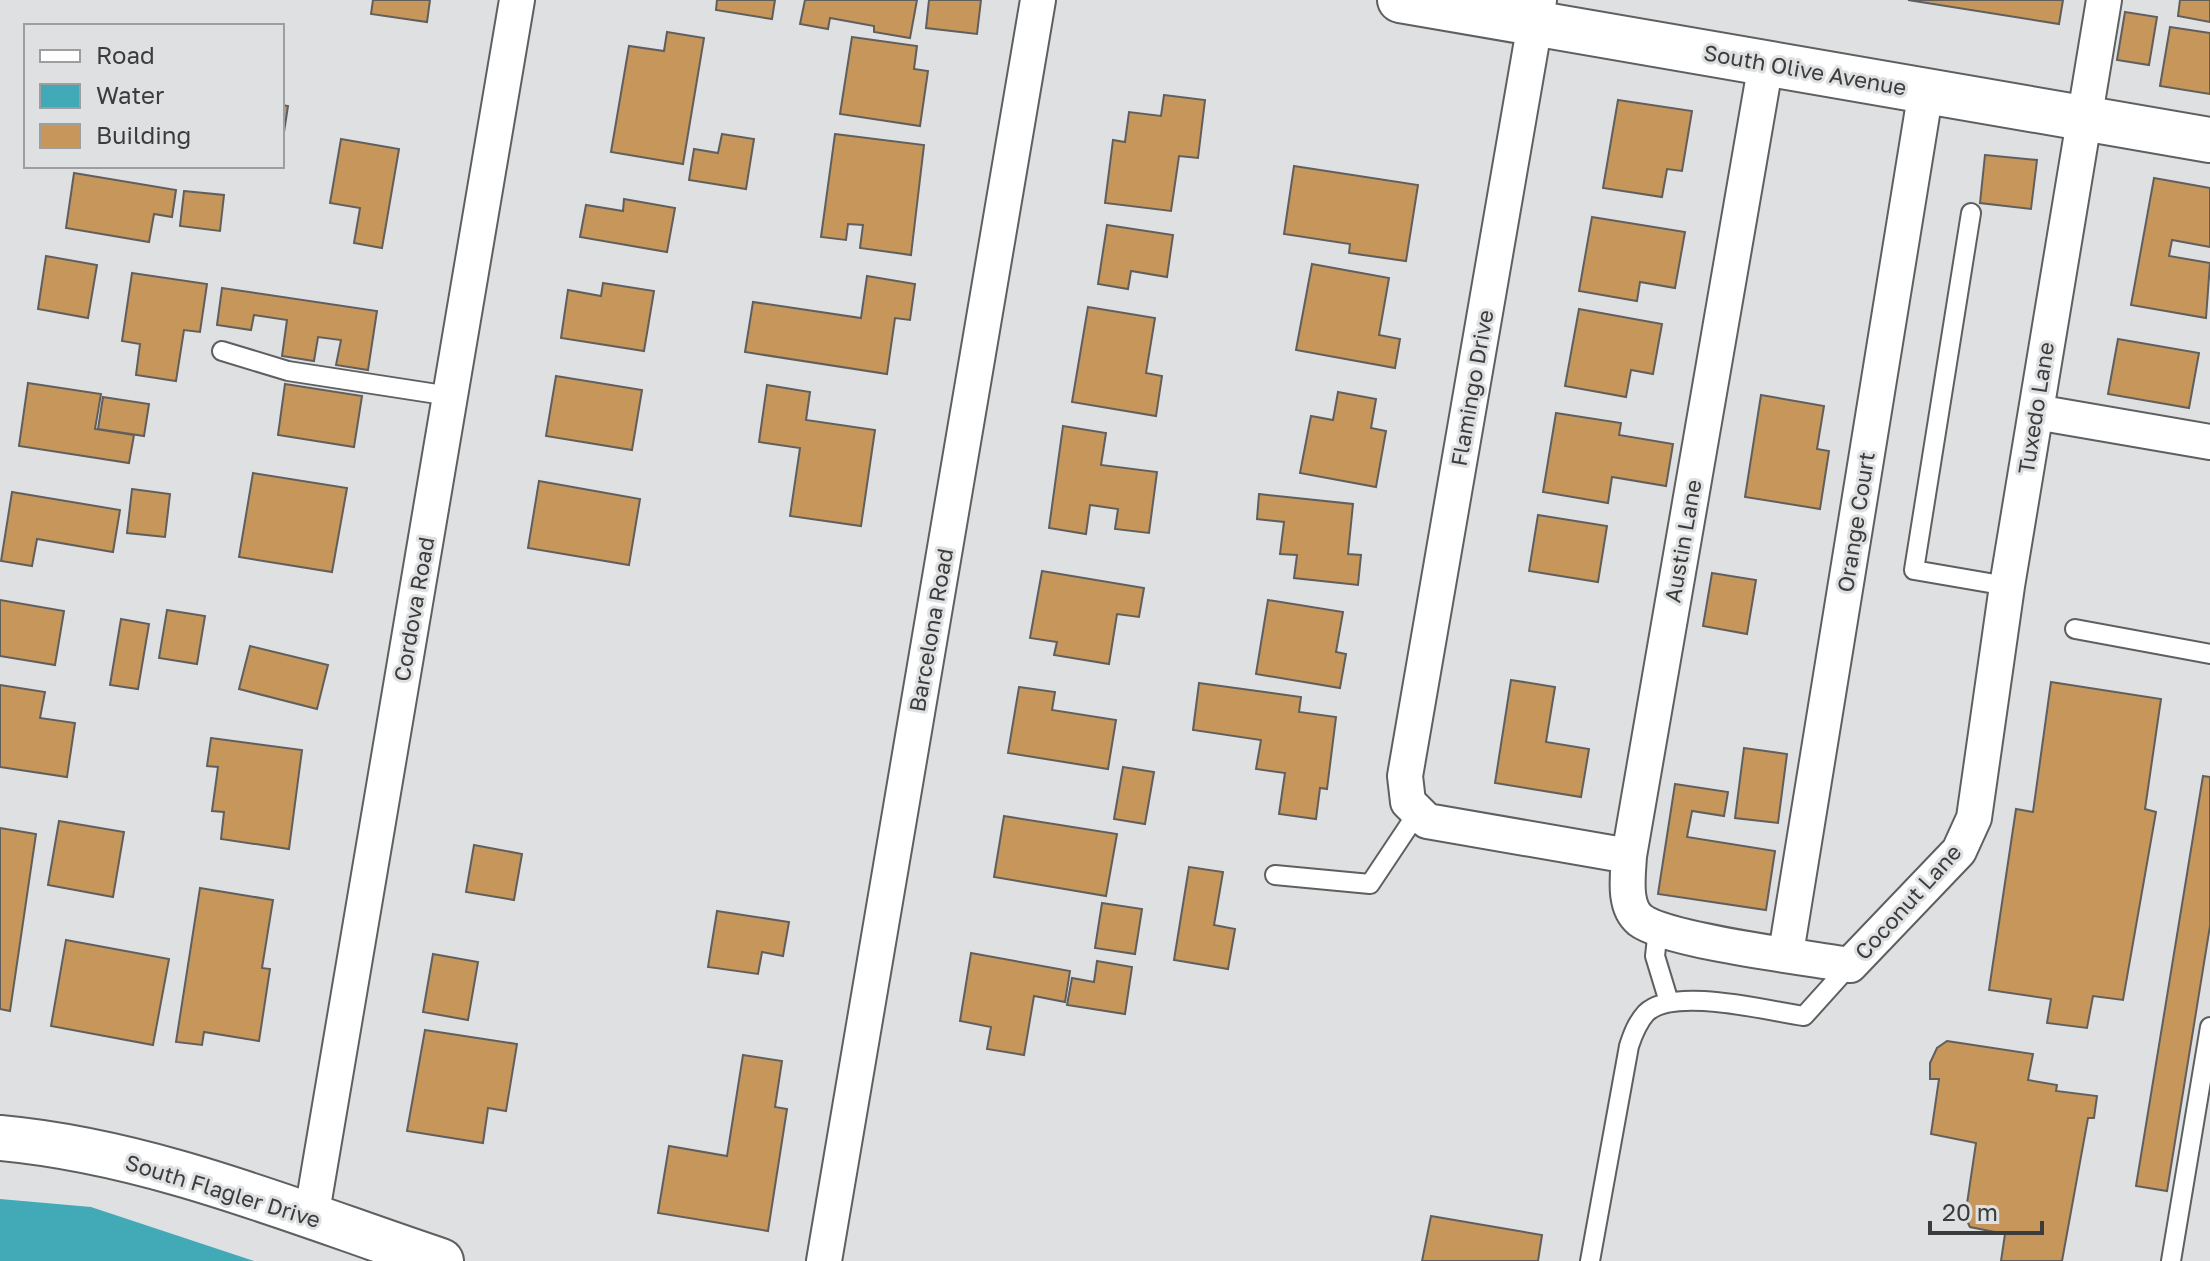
<svg xmlns="http://www.w3.org/2000/svg" width="2210" height="1261" font-family="'Golos Text',sans-serif">
	<style>
		.water { fill: #42aab6 }
		.building { fill: #c6965b; stroke: #605f5d; stroke-width: 2 }
		.lines { fill: none; stroke-linecap: round; stroke-linejoin: round }
		.lane-casing { stroke: #5e5f60; stroke-width: 22 }
		.street-casing { stroke: #5e5f60; stroke-width: 38 }
		.secondary-casing { stroke: #5e5f60; stroke-width: 48 }
		.lane { stroke: #fff; stroke-width: 18 }
		.street { stroke: #fff; stroke-width: 34 }
		.secondary { stroke: #fff; stroke-width: 44 }
		.labels { text-anchor: middle; stroke-width: 6; stroke-linejoin: round; paint-order: stroke }
		.street-label { font-size: 22px; fill: #3c3c3d; stroke: #dee0e1 }
	</style>
	<rect width="100%" height="100%" fill="#dee0e1"/>
	<path class="water" d="M0,1199L91,1207L254,1261H0Z"/>
	<path class="building" d="M373,0H430L427,22L371,14Z
		M717,0H775L772,19L716,10Z
		M805,0H917L910,38L874,32V26L830,18L828,29L800,24Z
		M929,0H981L977,34L926,28Z
		M1908,0H2063L2059,24Z
		M2180,0H2210V22L2178,16Z
		M2125,12L2157,17L2149,65L2117,60Z
		M2170,27L2210,33V94L2160,86Z
		M667,32L704,38L683,164L611,152L629,46L664,51Z
		M852,37L917,46L914,69L928,71L920,126L840,114Z
		M1164,95L1205,100L1198,158L1179,156L1171,211L1105,203L1113,140L1125,142L1129,112L1161,116Z
		M1618,100L1692,111L1682,171L1667,169L1662,197L1603,188Z
		M282,105L288,106L282,145Z
		M722,134L754,139L746,189L689,180L694,149L718,153Z
		M835,134L924,145L911,255L860,248L863,225L848,224L846,240L821,237Z
		M341,139L399,149L382,248L354,243L360,208L330,203Z
		M1985,155L2037,160L2031,209L1980,203Z
		M1294,166L1418,185L1406,261L1349,253L1350,244L1284,234Z
		M74,173L176,190L172,217L154,214L149,242L66,228Z
		M2154,178L2210,188V247L2172,240L2169,256L2210,263L2206,318L2131,305Z
		M184,191L224,195L220,231L180,226Z
		M624,199L675,208L667,252L580,237L586,205L623,211Z
		M1592,217L1685,232L1675,288L1640,282L1637,301L1579,291Z
		M1107,225L1173,235L1167,277L1131,271L1128,289L1098,284Z
		M46,256L97,265L88,318L38,309Z
		M1312,264L1389,278L1379,335L1400,339L1395,368L1296,350Z
		M132,273L207,284L200,332L184,330L176,381L136,375L140,344L122,341Z
		M867,276L915,284L910,320L895,318L887,374L745,352L753,302L861,318Z
		M603,283L654,291L644,351L561,338L568,290L601,296Z
		M222,288L377,311L368,370L336,365L341,340L318,337L314,361L282,356L287,320L254,315L251,330L217,325Z
		M1088,307L1155,318L1146,373L1162,376L1156,416L1072,402Z
		M1579,309L1662,324L1653,374L1631,370L1626,397L1565,386Z
		M2118,339L2199,353L2189,408L2108,394Z
		M556,376L642,390L632,450L546,436Z
		M28,383L101,394L95,429L134,435L129,463L19,446Z
		M285,384L362,396L354,447L278,435Z
		M767,385L810,392L806,420L875,430L861,526L790,516L800,448L759,442Z
		M1338,392L1376,399L1371,428L1386,431L1376,487L1300,473L1311,416L1333,420Z
		M1761,395L1824,406L1817,449L1829,451L1820,509L1745,497Z
		M103,397L149,404L144,436L98,429Z
		M1556,413L1621,423L1619,435L1673,444L1666,486L1612,477L1608,503L1543,492Z
		M1063,426L1106,433L1101,465L1157,472L1149,533L1115,529L1118,509L1090,505L1086,534L1049,528Z
		M253,473L347,488L332,572L239,557Z
		M539,481L640,499L629,565L528,548Z
		M132,489L170,494L165,537L127,533Z
		M12,492L120,510L113,552L37,539L32,566L1,561Z
		M1259,494L1353,504L1348,554L1361,555L1358,585L1294,578L1297,555L1280,554L1284,522L1257,519Z
		M1538,515L1607,526L1598,582L1529,571Z
		M1042,571L1144,588L1139,617L1117,614L1109,664L1054,655L1057,642L1030,638Z
		M1712,573L1756,580L1747,634L1703,626Z
		M0,600L64,611L55,665L0,656Z
		M1268,600L1343,612L1336,652L1346,654L1340,688L1256,674Z
		M167,610L205,616L197,664L159,658Z
		M121,619L149,624L138,689L110,685Z
		M250,646L328,665L317,709L239,689Z
		M1511,680L1555,687L1546,742L1589,749L1581,797L1495,783Z
		M2051,682L2161,699L2145,809L2156,812L2123,1000L2093,996L2087,1028L2047,1023L2051,999L1989,990L2016,809L2033,812Z
		M1199,683L1301,697L1299,712L1336,717L1327,789L1320,788L1316,819L1279,814L1285,773L1256,769L1261,740L1193,730Z
		M0,685L45,692L40,718L75,723L67,777L0,767Z
		M1019,687L1055,692L1052,710L1116,720L1108,769L1008,753Z
		M211,738L302,750L289,849L221,839L224,812L212,811L218,767L207,766Z
		M1744,748L1787,754L1778,823L1735,818Z
		M1123,767L1154,772L1145,824L1114,819Z
		M2203,776L2210,777V926L2167,1191L2136,1186Z
		M1675,784L1728,792L1724,816L1692,811L1687,837L1775,851L1766,910L1658,894Z
		M1004,816L1117,834L1106,896L994,877Z
		M59,821L124,832L113,897L48,885Z
		M0,828L36,834L10,1011L0,1009Z
		M474,845L522,854L514,900L466,892Z
		M1189,867L1223,872L1214,925L1235,929L1228,969L1174,960Z
		M200,888L273,900L262,968L270,969L259,1041L204,1032L202,1045L176,1042Z
		M1102,903L1142,909L1135,954L1095,948Z
		M717,911L789,922L783,956L762,952L758,974L708,967Z
		M66,940L169,959L153,1045L51,1026Z
		M971,953L1070,971L1065,1002L1034,996L1024,1055L987,1049L991,1027L960,1021Z
		M433,954L478,962L468,1020L423,1012Z
		M1097,961L1132,967L1125,1014L1067,1005L1072,978L1094,982Z
		M425,1030L517,1044L506,1111L488,1108L483,1143L407,1131Z
		M1947,1041L2033,1054L2028,1080L2057,1085L2056,1091L2097,1096L2094,1118H2088L2062,1261H2001L2005,1234L1970,1227L1965,1217L1976,1143L1931,1134L1939,1079H1930V1063L1937,1048Z
		M743,1055L782,1061L775,1107L787,1109L768,1231L658,1213L669,1146L727,1156Z
		M1431,1216L1542,1235L1538,1261H1422Z"/>
	<g class="lines">
		<defs>
			<path id="lane" d="M1971,213L1914,570L2007,586
				M222,351L288,371L450,396
				M2075,629L2210,654
				M1275,875L1370,884L1418,812
				M1658,929L1655,956L1669,1002
				M1590,1261L1629,1046C1633,1034 1637,1023 1646,1013C1673,986 1768,1011 1804,1016L1850,965
				M2171,1261L2210,1027"/>
			<path id="street" d="M1539,0L1405,776L1408,802L1427,821L1629,856
				M1766,63L1629,856C1628,876 1623,906 1640,920C1667,941 1809,958 1850,965L1959,851L1974,818L2007,586L2104,0
				M2036,412L2210,442
				M1786,953L1926,90
				M311,1218L517,0
				M824,1261L1038,0"/>
			<path id="secondary" d="M1400,0L2210,140
				M0,1138C153,1152 297,1213 441,1261"/>
		</defs>
		<use href="#lane" class="lane-casing"/>
		<use href="#street" class="street-casing"/>
		<use href="#secondary" class="secondary-casing"/>
		<use href="#lane" class="lane"/>
		<use href="#street" class="street"/>
		<use href="#secondary" class="secondary"/>
	</g>
	<g class="labels">
		<g class="street-label">
			<text transform="translate(1805 70) rotate(10)" y="8">South Olive Avenue</text>
			<text transform="translate(1472 388) rotate(-80)" y="8">Flamingo Drive</text>
			<text transform="translate(2036 408) rotate(-81)" y="8">Tuxedo Lane</text>
			<text transform="translate(1856 522) rotate(-81)" y="8">Orange Court</text>
			<text transform="translate(1683 541) rotate(-80)" y="8">Austin Lane</text>
			<text transform="translate(414 609) rotate(-80)" y="8">Cordova Road</text>
			<text transform="translate(931 630) rotate(-80)" y="8">Barcelona Road</text>
			<text transform="translate(1908 902) rotate(-48)" y="8">Coconut Lane</text>
			<text transform="translate(223 1191) rotate(17)" y="8">South Flagler Drive</text>
		</g>
	</g>
	<rect x="24" y="24" width="260" height="144" fill="#dee0e1" stroke="#9d9e9f" stroke-width="2"/>
	<rect x="40" y="50" width="40" height="12" fill="#ffffff" stroke="#9d9e9f" stroke-width="2"/>
	<text x="96" y="64" font-size="24" fill="#3c3c3d">Road</text>
	<rect x="40" y="84" width="40" height="24" fill="#42aab6" stroke="#9d9e9f" stroke-width="2"/>
	<text x="96" y="104" font-size="24" fill="#3c3c3d">Water</text>
	<rect x="40" y="124" width="40" height="24" fill="#c6965b" stroke="#9d9e9f" stroke-width="2"/>
	<text x="96" y="144" font-size="24" fill="#3c3c3d">Building</text>
	<path d="M1930 1221v12h112v-12" fill="none" stroke="#3c3c3d" stroke-width="4"/>
	<text x="1942" y="1221" font-size="24" fill="#3c3c3d" stroke="#dee0e1" stroke-width="6" paint-order="stroke">20 m</text>
</svg>
